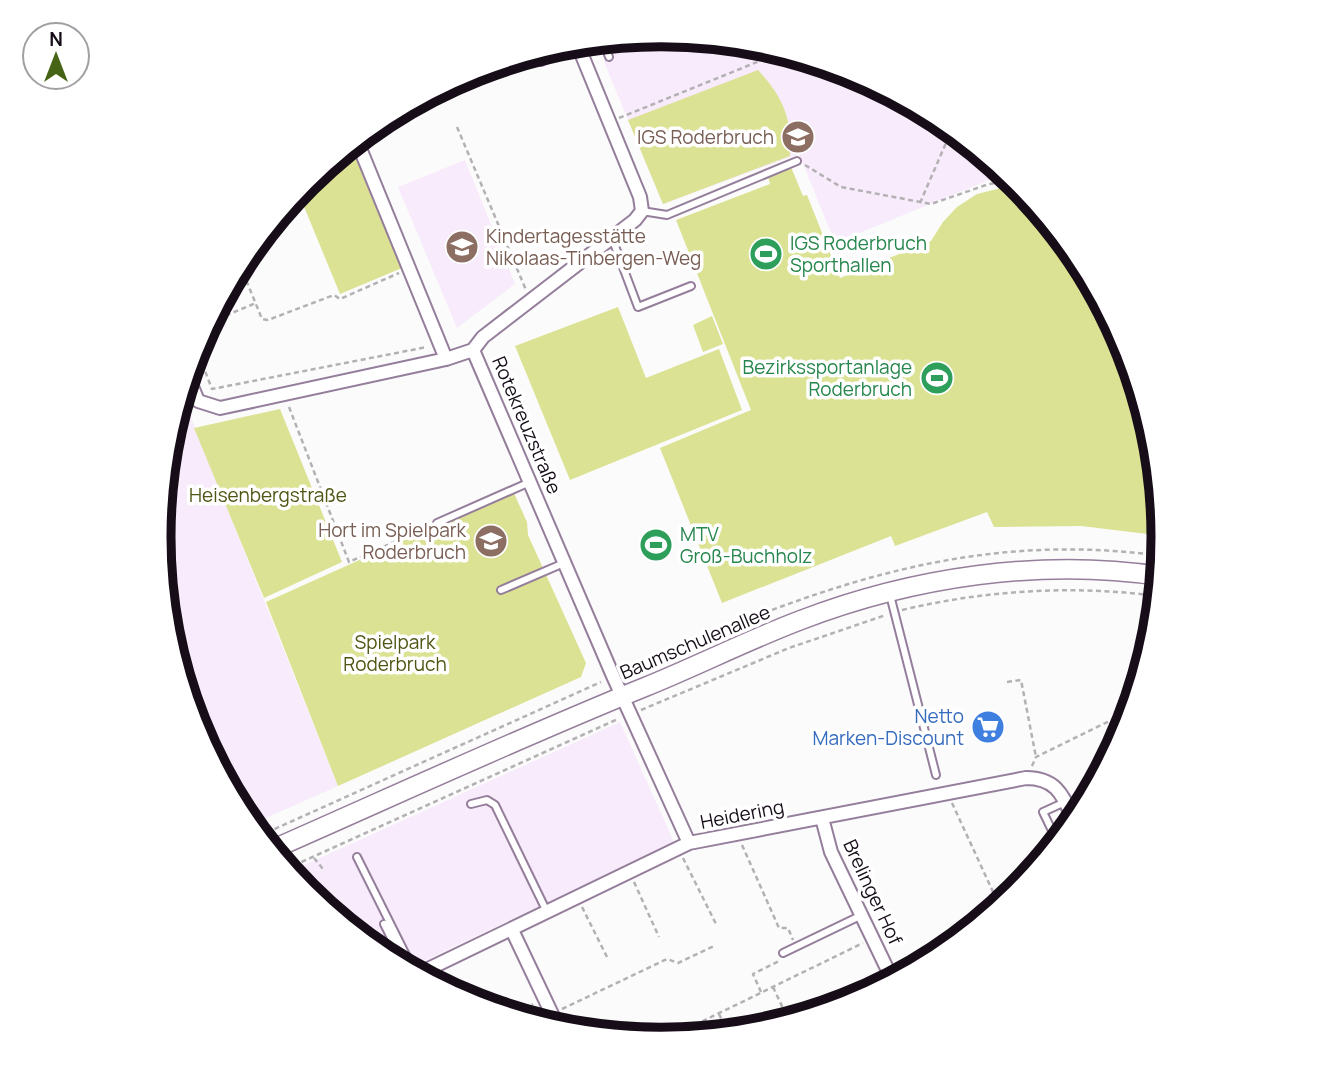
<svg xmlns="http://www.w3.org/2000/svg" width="1323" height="1075" font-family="Manrope,sans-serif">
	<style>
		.built { fill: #f8ebfb }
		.green { fill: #dce293 }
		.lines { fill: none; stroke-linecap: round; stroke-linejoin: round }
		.lane-casing { stroke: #957e9b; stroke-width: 10 }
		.street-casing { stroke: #957e9b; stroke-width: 16 }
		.secondary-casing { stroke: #957e9b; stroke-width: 21 }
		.path { stroke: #b4b1b5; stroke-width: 2.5; stroke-dasharray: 5 3.5; stroke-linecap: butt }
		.lane { stroke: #fff; stroke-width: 6 }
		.street { stroke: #fff; stroke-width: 12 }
		.secondary { stroke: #fff; stroke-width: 18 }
		.labels { text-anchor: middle; stroke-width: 7; stroke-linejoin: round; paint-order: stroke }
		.education-label { font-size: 19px; fill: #785e54; stroke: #fff; text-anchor: end }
		.leisure-label { font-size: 19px; fill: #27864d; stroke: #fff; text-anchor: start }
		.street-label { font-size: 19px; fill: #160d18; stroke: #fff }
		.park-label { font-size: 19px; fill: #515513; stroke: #fff }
		.shop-label { font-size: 19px; fill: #366cbe; stroke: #fff; text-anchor: end }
		.rim { fill: none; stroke: #160d18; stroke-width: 9 }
	</style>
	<rect width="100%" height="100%" fill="#fbfbfb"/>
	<path class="built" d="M662,35L760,45L854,73L941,120L1006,173L835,243L799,154L663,204L604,62L605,59L614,55L610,40Z
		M465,160L515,284L457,328L398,187Z
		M182,395L338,786L250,825L243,816L197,729L169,635L159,537L169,439Z
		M620,722L674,842L407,969L382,955L306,893L289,872Z"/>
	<path class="green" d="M758,70C784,98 792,119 790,156L663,204L628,120Z
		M352,145L402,268L340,294L298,192L306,182Z
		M791,167L803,196L807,195L840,278L931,241L943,222L957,207L977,194L1005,187L1023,190L1080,259L1126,346L1154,440L1164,536L1081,526L994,527L987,512L895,546L891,536L722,603L660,448L751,410L676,220L770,184L768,177Z
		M618,307L646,378L719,349L742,410L570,480L515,346Z
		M712,316L723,344L703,352L693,325Z
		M280,409L342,562L264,598L194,428Z
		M513,491L527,522L528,535L586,663L581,677L338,786L266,602Z"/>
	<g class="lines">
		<defs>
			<path id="lane" d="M603,41L609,57
				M537,53L541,62L578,47
				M642,211L667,215L797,161
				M612,238L638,307L691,286
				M437,523L530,482
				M501,590L564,563
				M890,595L936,775
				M471,804L487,800L495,805L547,912
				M1058,843L1043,812L1065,802
				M357,857L415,973
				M384,924L401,958L408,962
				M783,953L862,915"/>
			<path id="street" d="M577,43L640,197L642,211L635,220L483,337L473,350L613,676L689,843
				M357,141L446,359
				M188,377L198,401L220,408L446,359L473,350
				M822,818L831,852L893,981
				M512,930L559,1029
				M418,974L689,843L1026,778C1058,778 1063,797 1075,822"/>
			<path id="secondary" d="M271,850C396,795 519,738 645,687C697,666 748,640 801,620C913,577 1041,558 1160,576"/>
		</defs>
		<use href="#lane" class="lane-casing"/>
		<use href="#street" class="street-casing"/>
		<use href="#secondary" class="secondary-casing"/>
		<path class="path" d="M619,118L767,58
			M457,127L526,290
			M805,165L841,187L931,204L989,184L1014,180
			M920,203L952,129
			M240,265L262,319L268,320L334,295L340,299L399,273
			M210,322L256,303
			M196,348L212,389L427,347
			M289,407L349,562L428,527
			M902,610C986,590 1073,585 1158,596
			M623,672C802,593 962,528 1162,556
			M1007,682L1021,680L1036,757
			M641,710L789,648L886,615
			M1032,766L1036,757L1132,710
			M952,803L1000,907
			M259,836L601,682
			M742,845L779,928H788L793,940
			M314,858L323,869
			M683,858L716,924
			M286,869L618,719
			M634,882L659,937
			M996,898L1024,884
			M582,907L607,957
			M773,987L789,1021
			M761,992L753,974L779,961
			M562,1009L667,959L678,963L714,946
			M517,1013L533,1004
			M719,1014L728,1033
			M664,1040L863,943"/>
		<use href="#lane" class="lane"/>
		<use href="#street" class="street"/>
		<use href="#secondary" class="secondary"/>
	</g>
	<defs>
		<symbol id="school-disc" viewBox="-11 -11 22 22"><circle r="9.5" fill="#8d6e63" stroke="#fff"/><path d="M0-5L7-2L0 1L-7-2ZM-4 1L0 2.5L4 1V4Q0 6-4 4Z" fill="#fff"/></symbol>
		<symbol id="stadium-disc" viewBox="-11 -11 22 22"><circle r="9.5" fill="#2e9e5b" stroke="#fff"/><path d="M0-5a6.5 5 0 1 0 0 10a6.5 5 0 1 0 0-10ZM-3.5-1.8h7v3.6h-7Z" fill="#fff"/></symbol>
		<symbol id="supermarket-disc" viewBox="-11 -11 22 22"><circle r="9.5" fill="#3f7fe0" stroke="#fff"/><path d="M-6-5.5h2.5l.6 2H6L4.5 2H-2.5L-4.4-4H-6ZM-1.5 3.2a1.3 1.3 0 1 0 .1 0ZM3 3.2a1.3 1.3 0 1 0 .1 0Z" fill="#fff"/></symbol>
	</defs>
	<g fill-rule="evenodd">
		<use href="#school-disc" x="779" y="118" width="38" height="38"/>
		<use href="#school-disc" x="443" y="228" width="38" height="38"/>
		<use href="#stadium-disc" x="747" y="235" width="38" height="38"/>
		<use href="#stadium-disc" x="918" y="359" width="38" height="38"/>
		<use href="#school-disc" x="472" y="522" width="38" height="38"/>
		<use href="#stadium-disc" x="637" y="526" width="38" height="38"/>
		<use href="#supermarket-disc" x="969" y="708" width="38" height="38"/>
	</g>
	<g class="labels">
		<g class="education-label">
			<text x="774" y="144">IGS Roderbruch</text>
			<text x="486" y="243" text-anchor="start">Kindertagesstätte<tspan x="486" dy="22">Nikolaas-Tinbergen-Weg</tspan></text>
			<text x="466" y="537">Hort im Spielpark<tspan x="466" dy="22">Roderbruch</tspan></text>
		</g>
		<g class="leisure-label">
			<text x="790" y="250">IGS Roderbruch<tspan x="790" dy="22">Sporthallen</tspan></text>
			<text x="912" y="374" text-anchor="end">Bezirkssportanlage<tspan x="912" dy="22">Roderbruch</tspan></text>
			<text x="680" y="541">MTV<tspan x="680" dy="22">Groß-Buchholz</tspan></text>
		</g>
		<g class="street-label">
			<text transform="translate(527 425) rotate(67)" y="7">Rotekreuzstraße</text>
			<text transform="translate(695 642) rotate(-23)" y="7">Baumschulenallee</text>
			<text transform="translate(742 814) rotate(-11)" y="7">Heidering</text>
			<text transform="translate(873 892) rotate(65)" y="7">Brelinger Hof</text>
		</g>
		<g class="park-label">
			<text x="268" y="502">Heisenbergstraße</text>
			<text x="395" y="649">Spielpark<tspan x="395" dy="22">Roderbruch</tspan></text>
		</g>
		<g class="shop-label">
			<text x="964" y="723">Netto<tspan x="964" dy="22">Marken-Discount</tspan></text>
		</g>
	</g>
	<path d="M0 0H1323V1075H0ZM171 537a490 490 0 1 1 980 0a490 490 0 1 1-980 0Z" fill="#fff" fill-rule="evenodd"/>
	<path class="rim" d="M171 537a490 490 0 1 1 980 0a490 490 0 1 1-980 0Z"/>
	<g transform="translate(56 56)"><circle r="33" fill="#ffffff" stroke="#a29ea3" stroke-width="2"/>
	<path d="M0-5L12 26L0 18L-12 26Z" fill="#466316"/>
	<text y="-10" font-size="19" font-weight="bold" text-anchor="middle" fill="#160d18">N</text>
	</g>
</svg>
